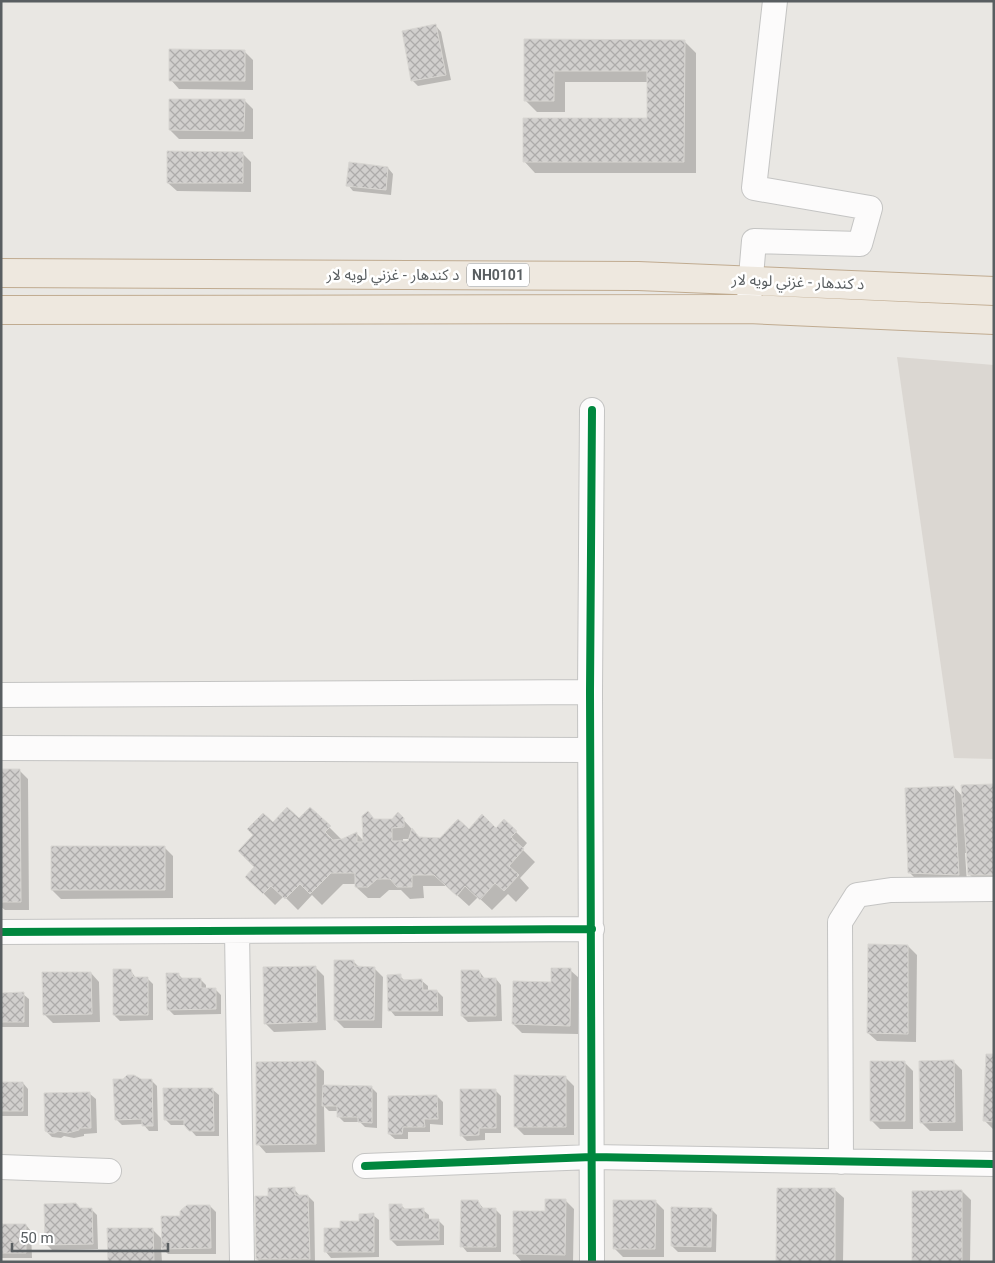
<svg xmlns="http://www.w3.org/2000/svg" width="995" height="1263" font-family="Roboto,'Noto Sans Arabic',sans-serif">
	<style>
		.education { fill: #dbd7d2 }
		.shadow { fill: #0003; fill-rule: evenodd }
		.building { fill: url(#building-cross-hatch); stroke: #d8d6d2 }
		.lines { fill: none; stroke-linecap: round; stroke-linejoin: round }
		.street-casing { stroke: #c4c4c3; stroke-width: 26 }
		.highway-casing { stroke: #c0ab90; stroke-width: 30 }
		.street { stroke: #fcfbfb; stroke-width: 24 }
		.highway { stroke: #eee8df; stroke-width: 28 }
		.cycleway-casing { stroke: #fff; stroke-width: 11 }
		.cycleway { stroke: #00873e; stroke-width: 8 }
		.labels { text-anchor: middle; stroke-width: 5; stroke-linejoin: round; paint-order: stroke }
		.shield { fill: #fff; stroke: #8b8e90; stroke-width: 1 }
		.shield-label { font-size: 14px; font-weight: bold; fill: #595e61 }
		.street-label { font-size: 15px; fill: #595e61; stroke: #fff }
	</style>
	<defs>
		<pattern id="building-cross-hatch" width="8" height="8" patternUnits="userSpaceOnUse" patternTransform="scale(1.25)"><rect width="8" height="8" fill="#d1cfcd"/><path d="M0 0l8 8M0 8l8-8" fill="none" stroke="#adabaa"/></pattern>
	</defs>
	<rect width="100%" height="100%" fill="#e9e7e3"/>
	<path class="education" d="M897,357L994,365V759L954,758Z"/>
	<path class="shadow" d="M436,26L441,32L451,80L418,86L412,80Z
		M525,40L684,41L696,53V173H535L524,161L648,119L649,82H565V112H537L525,100Z
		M244,51L253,60V90L179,89L171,80Z
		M244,100L253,109V139H179L170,130Z
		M242,153L251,162V192L177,191L168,183Z
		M388,168L393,174L391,195L353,191L348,185Z
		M1,770H19L28,779L29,910H5L1,907Z
		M994,785V883H978L969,874L968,853H965L967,883L918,881L909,872L954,787L963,797Z
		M310,808L342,840L356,833L364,841L375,820H393L398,814L421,839H441L469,830L496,829L516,832L527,843L522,849L535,862L520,878L529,888L516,902L508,894L492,910L478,897L469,906L447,886H423L424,898L410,899L401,890H389L380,898H368L356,887V884H343L322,905L312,895L298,910L284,896L275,905L247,877L256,867L273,824L299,820ZM403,839H410L409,842H403Z
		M164,847L173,856V898L61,899L52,890Z
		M908,946L917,955L916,1042L877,1041L868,1033Z
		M353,961L360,968H374L383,977L382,1028H344L335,1019Z
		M315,967L324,976L326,1030L274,1032L265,1023Z
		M130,970L136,978H147L153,984V1020L120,1021L114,1015Z
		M570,970L579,978L578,1034L522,1033L513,1024Z
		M479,971L485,979H496L501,985L502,1021L468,1022L462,1016Z
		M91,973L99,982L100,1022L53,1023L44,1014Z
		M178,974L183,979H200L206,985V989H215L221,995V1014L174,1015L168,1009Z
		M400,976L405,981H422L428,986V991H437L443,997V1016H395L390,1010Z
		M1,994H23L29,999V1027H1Z
		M994,1056V1130L985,1121Z
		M315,1062L324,1071V1087H371L377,1093V1128L365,1127L360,1122H344L338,1116V1111H329L324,1106L325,1152L266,1153L258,1144Z
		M954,1062L962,1070L963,1131H930L921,1122Z
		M905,1063L913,1071V1129H880L871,1120Z
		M565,1077L574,1086V1135H524L515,1126Z
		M141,1080H151L157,1086L158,1131H149L143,1124L122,1125L116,1119Z
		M23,1083L28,1089V1116H1V1122V1084Z
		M213,1090L219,1095V1136H196L186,1125H171L165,1119Z
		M495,1090L501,1096V1133H485V1140L467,1141L461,1135Z
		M90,1094L96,1099L97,1133L84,1134V1136L74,1138L64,1136L61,1138L52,1137L46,1131Z
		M437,1096L443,1102V1125L430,1124V1132H408V1139H395L389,1134Z
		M294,1189L300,1196H308L314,1202L315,1262H260L257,1259L270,1197Z
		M835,1190L844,1198L843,1262H778Z
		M962,1191L971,1200L970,1262H914Z
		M565,1200L574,1209L573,1262H522L514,1253L547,1212Z
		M655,1201L664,1210V1257H623L614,1248Z
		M478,1202L484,1209H495L501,1215V1252H467L462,1246Z
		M401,1205L406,1210H423L429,1215V1220H438L444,1226V1245L397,1246L391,1240Z
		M210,1206L216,1212V1254H168L161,1247L162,1262H110L152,1229L163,1240L181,1217Z
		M80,1209H91L97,1215L98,1249L52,1250L46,1244Z
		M711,1209L717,1215L716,1252H678L672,1246Z
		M373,1215L379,1220V1257L331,1258L326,1252L342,1229Z
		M1,1222L3,1225H26L31,1231L32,1258H1Z"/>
	<path class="building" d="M436,24L446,75L411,81L402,31Z
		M524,39L685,40L684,162H523V118H647V71H554V101H524Z
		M169,49L245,50V81H169Z
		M169,99H245L244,131L169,130Z
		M167,151L243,152V183H167Z
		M349,162L388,167L386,190L346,186Z
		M1,769H20L21,902H1Z
		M994,784V875H968L961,785Z
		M954,786L959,875L908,873L905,788Z
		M287,807L299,818L310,807L331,826L325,832L333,840L342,839L357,832V842H363L362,816L368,811L374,819H392L398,812L404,818V827L392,828V841H408L412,828L419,837L440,838L458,819L469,829L482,814L496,828L504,819L517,831L511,837L524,849L509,866L519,875L504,891L495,883L480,900L465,886L457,896L434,875H412V887H397L390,879H377L368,887H355V873H331L310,894L300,884L285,899L271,886L263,894L245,877L254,867L238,851L253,835L247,829L263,813L273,822Z
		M51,846H165V890H51Z
		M868,944L908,945V1034L867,1033Z
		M334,960H354V966L375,967L374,1020H334Z
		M316,966L317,1022L264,1024L263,967Z
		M551,968H571L570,1026L512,1024L513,981L551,982Z
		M113,969H131L133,977H148V1015H113Z
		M461,970H479L481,978H496V1016H461Z
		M42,972H91L92,1014L43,1015Z
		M166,973H179V978H201V988H216V1009L167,1010Z
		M401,974V980L422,979L423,990H437L438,1011H388L387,975Z
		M24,992V1022H1V993Z
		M986,1054H994V1122L983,1121Z
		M954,1060L955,1122L920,1123L919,1061Z
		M316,1061V1144L256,1145V1062Z
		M870,1061H905V1121H870Z
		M127,1075H134L141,1079H152L153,1126H142V1119L115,1120L113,1079H123Z
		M514,1075L566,1076V1127H514Z
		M1,1082H23V1111H1Z
		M323,1085L372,1086V1123L358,1122V1117H337V1106H322Z
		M163,1088H213L214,1131H189L184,1125V1120H164Z
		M460,1089H496V1128H479V1135L460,1136Z
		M90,1092L91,1128H79V1130L68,1133L58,1131L55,1133H49L45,1131L44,1093Z
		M437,1095L438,1119H424L425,1127H403L402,1134H388V1096Z
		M295,1187V1195H308L310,1259H256L255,1196H268V1188Z
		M777,1188H835V1262H776Z
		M962,1190V1262H912V1191Z
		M545,1199H566L565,1255L513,1254V1211H545Z
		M461,1200H478L481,1208H496V1247H460Z
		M613,1200H656L655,1249H613Z
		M76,1203L80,1208H92L93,1244L45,1245L44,1204Z
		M389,1204H402V1209L424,1208V1219H439V1240H390Z
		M187,1205H210L211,1248L162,1249L161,1216H180V1211Z
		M671,1207L712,1208L711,1247L671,1246Z
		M374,1213V1252H324V1228H340V1221H359V1214Z
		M1,1224H26V1253H1Z
		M107,1228H153L154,1262H108Z"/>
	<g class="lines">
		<defs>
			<path id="street" d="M749,300L754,241L860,244L870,208L754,188L775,1
				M1,695L590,692
				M1,748L590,750
				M237,931L242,1262
				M1,932L592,929
				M841,1162L840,922L857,895L891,890L994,889
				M365,1166L592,1157L994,1164
				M1,1167L109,1171
				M592,1262L590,692L592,410"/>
			<path id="highway" d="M1,273L638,276L994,291
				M1,310L748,309L994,320"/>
		</defs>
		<use href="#street" class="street-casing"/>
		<use href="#highway" class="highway-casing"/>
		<use href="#street" class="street"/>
		<use href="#highway" class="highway"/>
		<defs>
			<path id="cycleway" d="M1,932L592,929
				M365,1166L592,1157L994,1164
				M592,1262L590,692L592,410"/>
		</defs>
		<use href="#cycleway" class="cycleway-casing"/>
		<use href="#cycleway" class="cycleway"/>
	</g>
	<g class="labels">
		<rect class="shield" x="467" y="263.5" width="62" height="23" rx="4"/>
		<g class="shield-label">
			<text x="498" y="280">NH0101</text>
		</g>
		<g class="street-label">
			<text x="393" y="280">د کندهار - غزني لويه لار</text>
			<text transform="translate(798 282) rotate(2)" y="5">د کندهار - غزني لويه لار</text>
		</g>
	</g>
	<rect width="995" height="1263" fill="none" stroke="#595e61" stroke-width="5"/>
	<path d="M12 1243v8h156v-8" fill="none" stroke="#595e61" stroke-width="2.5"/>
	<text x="20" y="1243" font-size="15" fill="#595e61" stroke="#ffffff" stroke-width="4" paint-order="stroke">50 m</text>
</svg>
